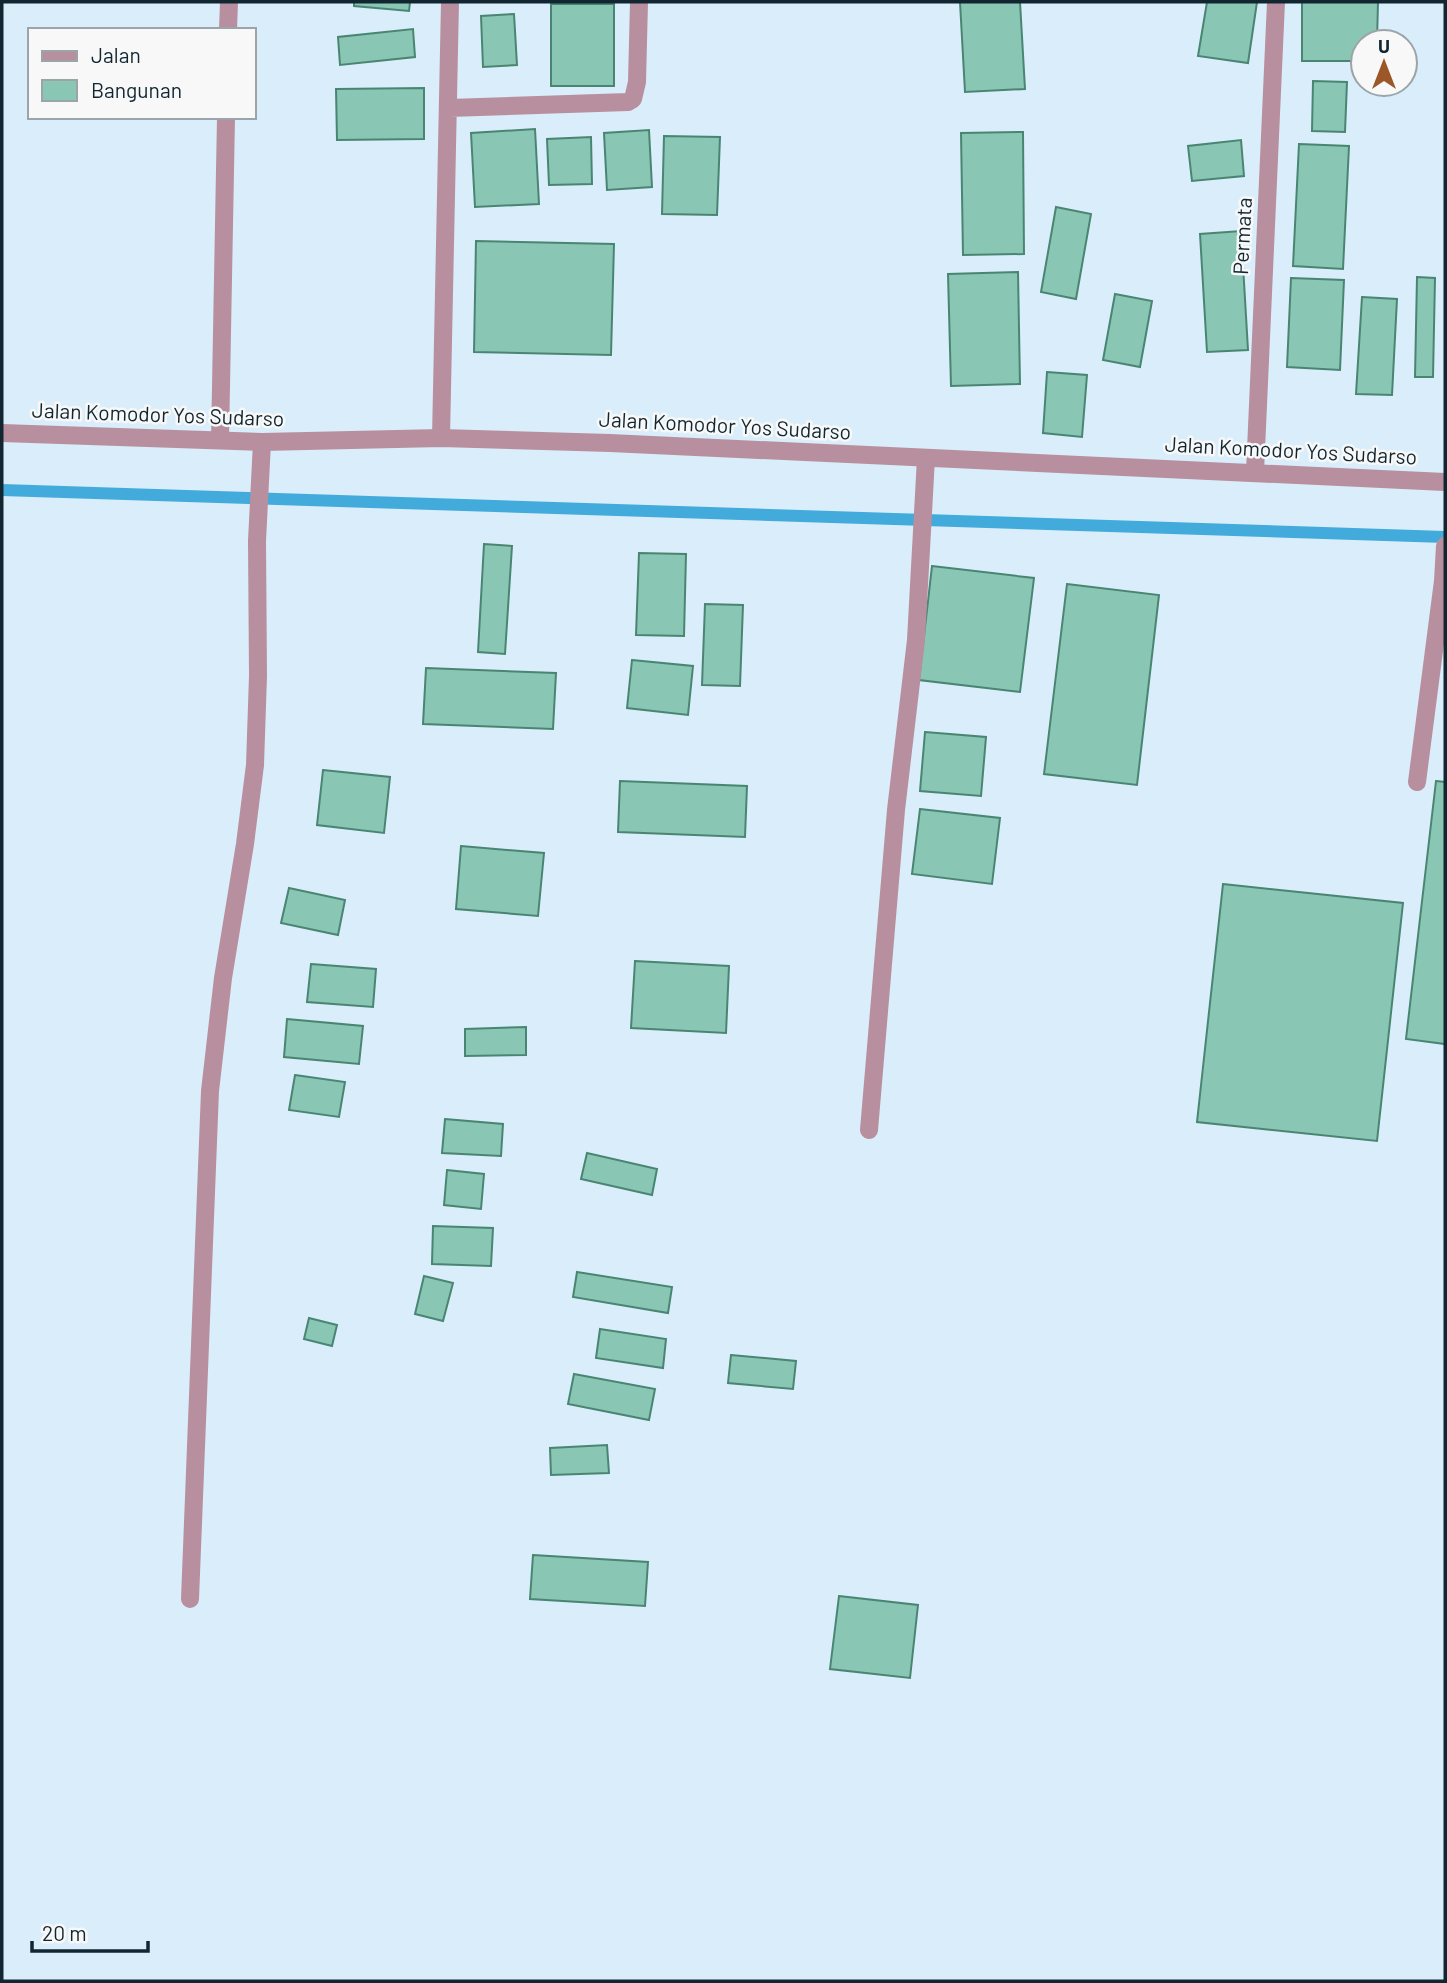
<svg xmlns="http://www.w3.org/2000/svg" width="1447" height="1983" font-family="Barlow,sans-serif">
	<style>
		.lines { fill: none; stroke-linecap: round; stroke-linejoin: round }
		.stream { stroke: #43abdc; stroke-width: 12 }
		.building { fill: #89c6b3; stroke: #4a8574; stroke-width: 2 }
		.service { stroke: #b88f9f; stroke-width: 18 }
		.minor { stroke: #b88f9f; stroke-width: 18 }
		.tertiary { stroke: #b88f9f; stroke-width: 18 }
		.labels { text-anchor: middle; stroke-width: 5; stroke-linejoin: round; paint-order: stroke }
		.street-label { font-size: 21px; fill: #112631; stroke: #f7f8f7 }
	</style>
	<rect width="100%" height="100%" fill="#d9eefa"/>
	<g class="lines">
		<path class="stream" d="M2,490L1445,537"/>
	</g>
	<path class="building" d="M354,2H410L409,11L354,6Z
		M960,2H1020L1025,89L965,92Z
		M1207,2H1257L1248,63L1198,56Z
		M1302,2H1378L1377,42H1363V61H1302Z
		M551,4H614V86H551Z
		M514,14L517,65L483,67L481,16Z
		M413,29L415,57L340,65L338,37Z
		M1313,81L1347,82L1345,132L1312,131Z
		M424,88V139L337,140L336,89Z
		M535,129L539,204L475,207L471,133Z
		M649,130L652,187L607,190L604,133Z
		M1023,132L1024,254L963,255L961,133Z
		M664,136L720,137L717,215L662,214Z
		M591,137L592,184L549,185L547,139Z
		M1241,140L1244,176L1192,181L1188,146Z
		M1299,144L1349,146L1343,269L1293,266Z
		M1056,207L1091,214L1076,299L1041,292Z
		M1241,231L1248,350L1207,352L1200,234Z
		M476,241L614,244L611,355L474,352Z
		M1018,272L1020,384L951,386L948,274Z
		M1417,277L1435,278L1433,377H1415Z
		M1291,278L1344,280L1340,370L1287,367Z
		M1115,294L1152,301L1140,367L1103,360Z
		M1362,297L1397,299L1392,395L1356,394Z
		M1047,372L1087,375L1082,437L1043,433Z
		M484,544L512,546L505,654L478,652Z
		M639,553L686,554L684,636L636,635Z
		M932,566L1034,578L1020,692L919,680Z
		M1067,584L1159,595L1137,785L1044,774Z
		M705,604L743,605L740,686L702,685Z
		M632,660L693,666L688,715L627,708Z
		M426,668L556,673L553,729L423,724Z
		M925,732L986,737L981,796L920,791Z
		M323,770L390,777L384,833L317,825Z
		M620,781L747,786L745,837L618,832Z
		M1436,781L1445,782V1044L1406,1039Z
		M920,809L1000,818L992,884L912,874Z
		M461,846L544,853L538,916L456,909Z
		M1223,884L1403,903L1377,1141L1197,1122Z
		M289,888L345,900L338,935L281,923Z
		M635,961L729,966L726,1033L631,1028Z
		M311,964L376,969L373,1007L307,1002Z
		M287,1019L363,1026L359,1064L284,1057Z
		M526,1027V1055L465,1056V1029Z
		M295,1075L345,1082L339,1117L289,1110Z
		M445,1119L503,1124L501,1156L442,1153Z
		M587,1153L657,1169L652,1195L581,1179Z
		M447,1170L484,1174L481,1209L444,1205Z
		M433,1226L493,1228L491,1266L432,1264Z
		M577,1272L672,1287L668,1313L573,1297Z
		M424,1276L453,1283L443,1321L415,1314Z
		M309,1318L337,1325L332,1346L304,1339Z
		M600,1329L666,1339L663,1368L596,1358Z
		M731,1355L796,1361L793,1389L728,1383Z
		M574,1374L655,1389L649,1420L568,1404Z
		M607,1445L609,1473L551,1475L550,1448Z
		M533,1555L648,1562L645,1606L530,1599Z
		M839,1596L918,1605L910,1678L830,1669Z"/>
	<g class="lines">
		<path class="service" d="M1417,782L1443,581L1445,546"/>
		<path class="minor" d="M228,30L229,2
			M449,108L628,102L633,99L637,82L639,2
			M441,438L450,2
			M220,440L226,117
			M1255,472L1276,2
			M869,1130L896,810L916,640L926,458
			M190,1599L210,1091L223,978L245,844L255,765L258,676L257,541L262,442"/>
		<path class="tertiary" d="M2,433L262,442L441,438L610,443L1445,482"/>
	</g>
	<g class="labels">
		<g class="street-label">
			<text transform="translate(1243 236) rotate(-87)" y="7">Permata</text>
			<text transform="translate(158 415) rotate(2)" y="7">Jalan Komodor Yos Sudarso</text>
			<text transform="translate(725 426) rotate(3)" y="7">Jalan Komodor Yos Sudarso</text>
			<text transform="translate(1291 451) rotate(3)" y="7">Jalan Komodor Yos Sudarso</text>
		</g>
	</g>
	<rect width="1447" height="1983" fill="none" stroke="#112631" stroke-width="7"/>
	<rect x="28" y="28" width="228" height="91" fill="#f7f8f7" stroke="#9ba4a8" stroke-width="2"/>
	<rect x="42" y="51" width="35" height="10" fill="#b88f9f" stroke="#9ba4a8" stroke-width="2"/>
	<text x="91" y="63" font-size="21" fill="#112631">Jalan</text>
	<rect x="42" y="80" width="35" height="21" fill="#89c6b3" stroke="#9ba4a8" stroke-width="2"/>
	<text x="91" y="98" font-size="21" fill="#112631">Bangunan</text>
	<g transform="translate(1384 63)"><circle r="33" fill="#f7f8f7" stroke="#9ba4a8" stroke-width="2"/>
	<path d="M0-5L12 26L0 18L-12 26Z" fill="#9b5728"/>
	<text y="-10" font-size="19" font-weight="bold" text-anchor="middle" fill="#112631">U</text>
	</g>
	<path d="M32 1941v10h116v-10" fill="none" stroke="#112631" stroke-width="3.5"/>
	<text x="42" y="1941" font-size="21" fill="#112631" stroke="#f7f8f7" stroke-width="5" paint-order="stroke">20 m</text>
</svg>
